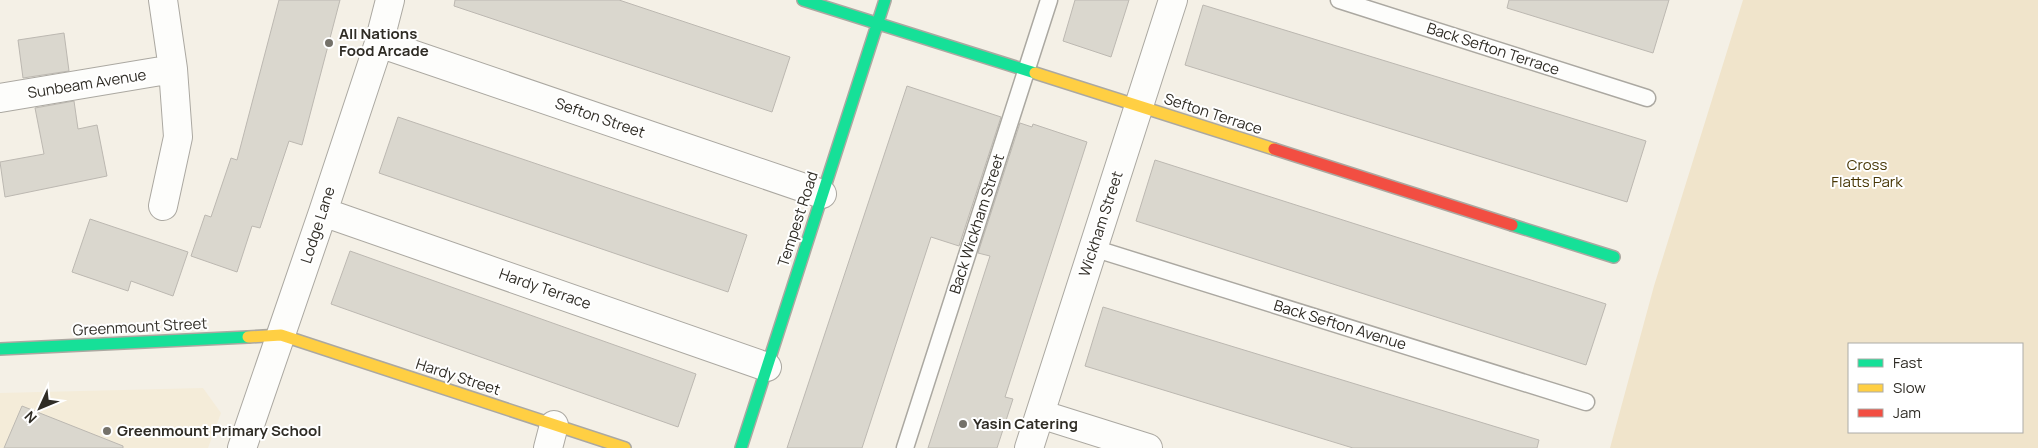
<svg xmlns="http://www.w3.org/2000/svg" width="2038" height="448" font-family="Manrope,sans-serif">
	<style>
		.built { fill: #f4ecd9 }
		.green { fill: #f0e4cb; fill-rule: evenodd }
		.building { fill: #dad7ce; stroke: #bcb8b1 }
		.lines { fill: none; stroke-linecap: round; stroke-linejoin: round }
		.lane-casing { stroke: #aba8a1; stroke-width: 19 }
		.street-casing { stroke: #aba8a1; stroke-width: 30 }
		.fast-casing { stroke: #aba8a1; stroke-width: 14 }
		.slow-casing { stroke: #aba8a1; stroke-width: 14 }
		.jam-casing { stroke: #aba8a1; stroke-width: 14 }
		.lane { stroke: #fdfdfb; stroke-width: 16 }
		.street { stroke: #fdfdfb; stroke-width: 28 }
		.fast { stroke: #16e098; stroke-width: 11 }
		.slow { stroke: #ffcf43; stroke-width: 11 }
		.jam { stroke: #f24e42; stroke-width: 11 }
		.poi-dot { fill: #747169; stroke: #fff; stroke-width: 2 }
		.labels { text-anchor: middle; stroke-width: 4; stroke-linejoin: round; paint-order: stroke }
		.poi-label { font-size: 15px; font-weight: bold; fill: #2f2c25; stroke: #fff; text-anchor: start }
		.street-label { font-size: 15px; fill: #2f2c25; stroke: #fff }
		.park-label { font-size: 15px; fill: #483706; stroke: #fff }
	</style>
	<rect width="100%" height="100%" fill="#f4f0e6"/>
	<path class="built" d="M203,388L221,413L208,448H0V393Z"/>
	<path class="green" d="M1743,0H2038V448H1610L1654,286ZM2022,344V432H1849V344Z"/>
	<path class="building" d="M279,0H340L302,145L289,141L260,228L252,226L237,272L191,256L205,215L211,217L231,158L237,160Z
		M455,0H619L790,57L772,112L454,6Z
		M1075,0H1129L1111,57L1063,41Z
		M1509,0H1669L1653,53L1507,8Z
		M1203,5L1646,141L1627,202L1185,65Z
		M64,33L69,71L23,78L18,40Z
		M907,86L1001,117L959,246L931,237L862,448H787Z
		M74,101L78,129L97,125L107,176L5,197L0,162L44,154L35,108Z
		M398,117L747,235L728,292L379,173Z
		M1020,123L1032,127L1033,124L1087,142L1005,397L1013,399L997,448H928L990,256L978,253Z
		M1155,160L1606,304L1586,365L1136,221Z
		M90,219L188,252L173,296L131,281L128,291L72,272Z
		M350,251L696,374L678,427L331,304Z
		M1103,307L1539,440L1537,448H1353L1085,366Z
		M22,406L123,446V448H4Z"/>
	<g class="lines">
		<defs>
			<path id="lane" d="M1339,0L1647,98
				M1093,248L1586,402
				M905,448L1049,0"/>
			<path id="street" d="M379,43L822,194
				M0,98L173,69
				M163,206L178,137L173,69L163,0
				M323,212L767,367
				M1040,414L1148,448
				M242,448L323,212L379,43L390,0
				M548,448L554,425
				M1029,448L1173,0"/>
			<path id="fast" d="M803,0L1035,73
				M1512,225L1614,257
				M0,349L248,337
				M741,448L885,0"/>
			<path id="slow" d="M1035,73L1274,149
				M248,337L281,335L625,448"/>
			<path id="jam" d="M1274,149L1512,225"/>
		</defs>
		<use href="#lane" class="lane-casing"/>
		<use href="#street" class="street-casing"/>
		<use href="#fast" class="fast-casing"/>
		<use href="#slow" class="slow-casing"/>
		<use href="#jam" class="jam-casing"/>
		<use href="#lane" class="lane"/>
		<use href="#street" class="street"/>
		<use href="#fast" class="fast"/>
		<use href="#slow" class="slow"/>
		<use href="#jam" class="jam"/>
	</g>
	<g class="poi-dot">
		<circle cx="329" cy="43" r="5"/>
		<circle cx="963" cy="424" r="5"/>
		<circle cx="107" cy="431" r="5"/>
	</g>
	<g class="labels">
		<g class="poi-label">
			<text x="339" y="39">All Nations<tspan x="339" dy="17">Food Arcade</tspan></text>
			<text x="973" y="429">Yasin Catering</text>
			<text x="117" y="436">Greenmount Primary School</text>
		</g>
		<g class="street-label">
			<text transform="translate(1493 49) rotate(18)" y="5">Back Sefton Terrace</text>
			<text transform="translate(87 84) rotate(-9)" y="5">Sunbeam Avenue</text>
			<text transform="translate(1213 114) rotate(18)" y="5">Sefton Terrace</text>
			<text transform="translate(600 118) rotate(19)" y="5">Sefton Street</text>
			<text transform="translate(798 219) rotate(-72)" y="5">Tempest Road</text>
			<text transform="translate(977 224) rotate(-72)" y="5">Back Wickham Street</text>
			<text transform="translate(1101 224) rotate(-72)" y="5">Wickham Street</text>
			<text transform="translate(318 225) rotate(-72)" y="5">Lodge Lane</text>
			<text transform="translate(545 289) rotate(19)" y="5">Hardy Terrace</text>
			<text transform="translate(1340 325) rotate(17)" y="5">Back Sefton Avenue</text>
			<text transform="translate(140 327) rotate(-3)" y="5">Greenmount Street</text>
			<text transform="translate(458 377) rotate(18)" y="5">Hardy Street</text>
		</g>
		<g class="park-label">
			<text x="1867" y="170">Cross<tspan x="1867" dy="17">Flatts Park</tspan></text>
		</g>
	</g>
	<rect x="1848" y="343" width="175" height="90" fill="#ffffff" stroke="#acaba8"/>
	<rect x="1858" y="359" width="25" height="8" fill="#16e098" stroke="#acaba8"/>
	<text x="1893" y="368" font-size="15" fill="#2f2c25">Fast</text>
	<rect x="1858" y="384" width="25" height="8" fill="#ffcf43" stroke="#acaba8"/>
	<text x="1893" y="393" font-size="15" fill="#2f2c25">Slow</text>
	<rect x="1858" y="409" width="25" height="8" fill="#f24e42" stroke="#acaba8"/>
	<text x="1893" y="418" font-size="15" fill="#2f2c25">Jam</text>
	<g transform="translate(40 408) rotate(226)" stroke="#ffffff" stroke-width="4" paint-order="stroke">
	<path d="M0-4L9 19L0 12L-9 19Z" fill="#2f2c25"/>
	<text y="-8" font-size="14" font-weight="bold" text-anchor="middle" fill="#2f2c25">N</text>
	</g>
</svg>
